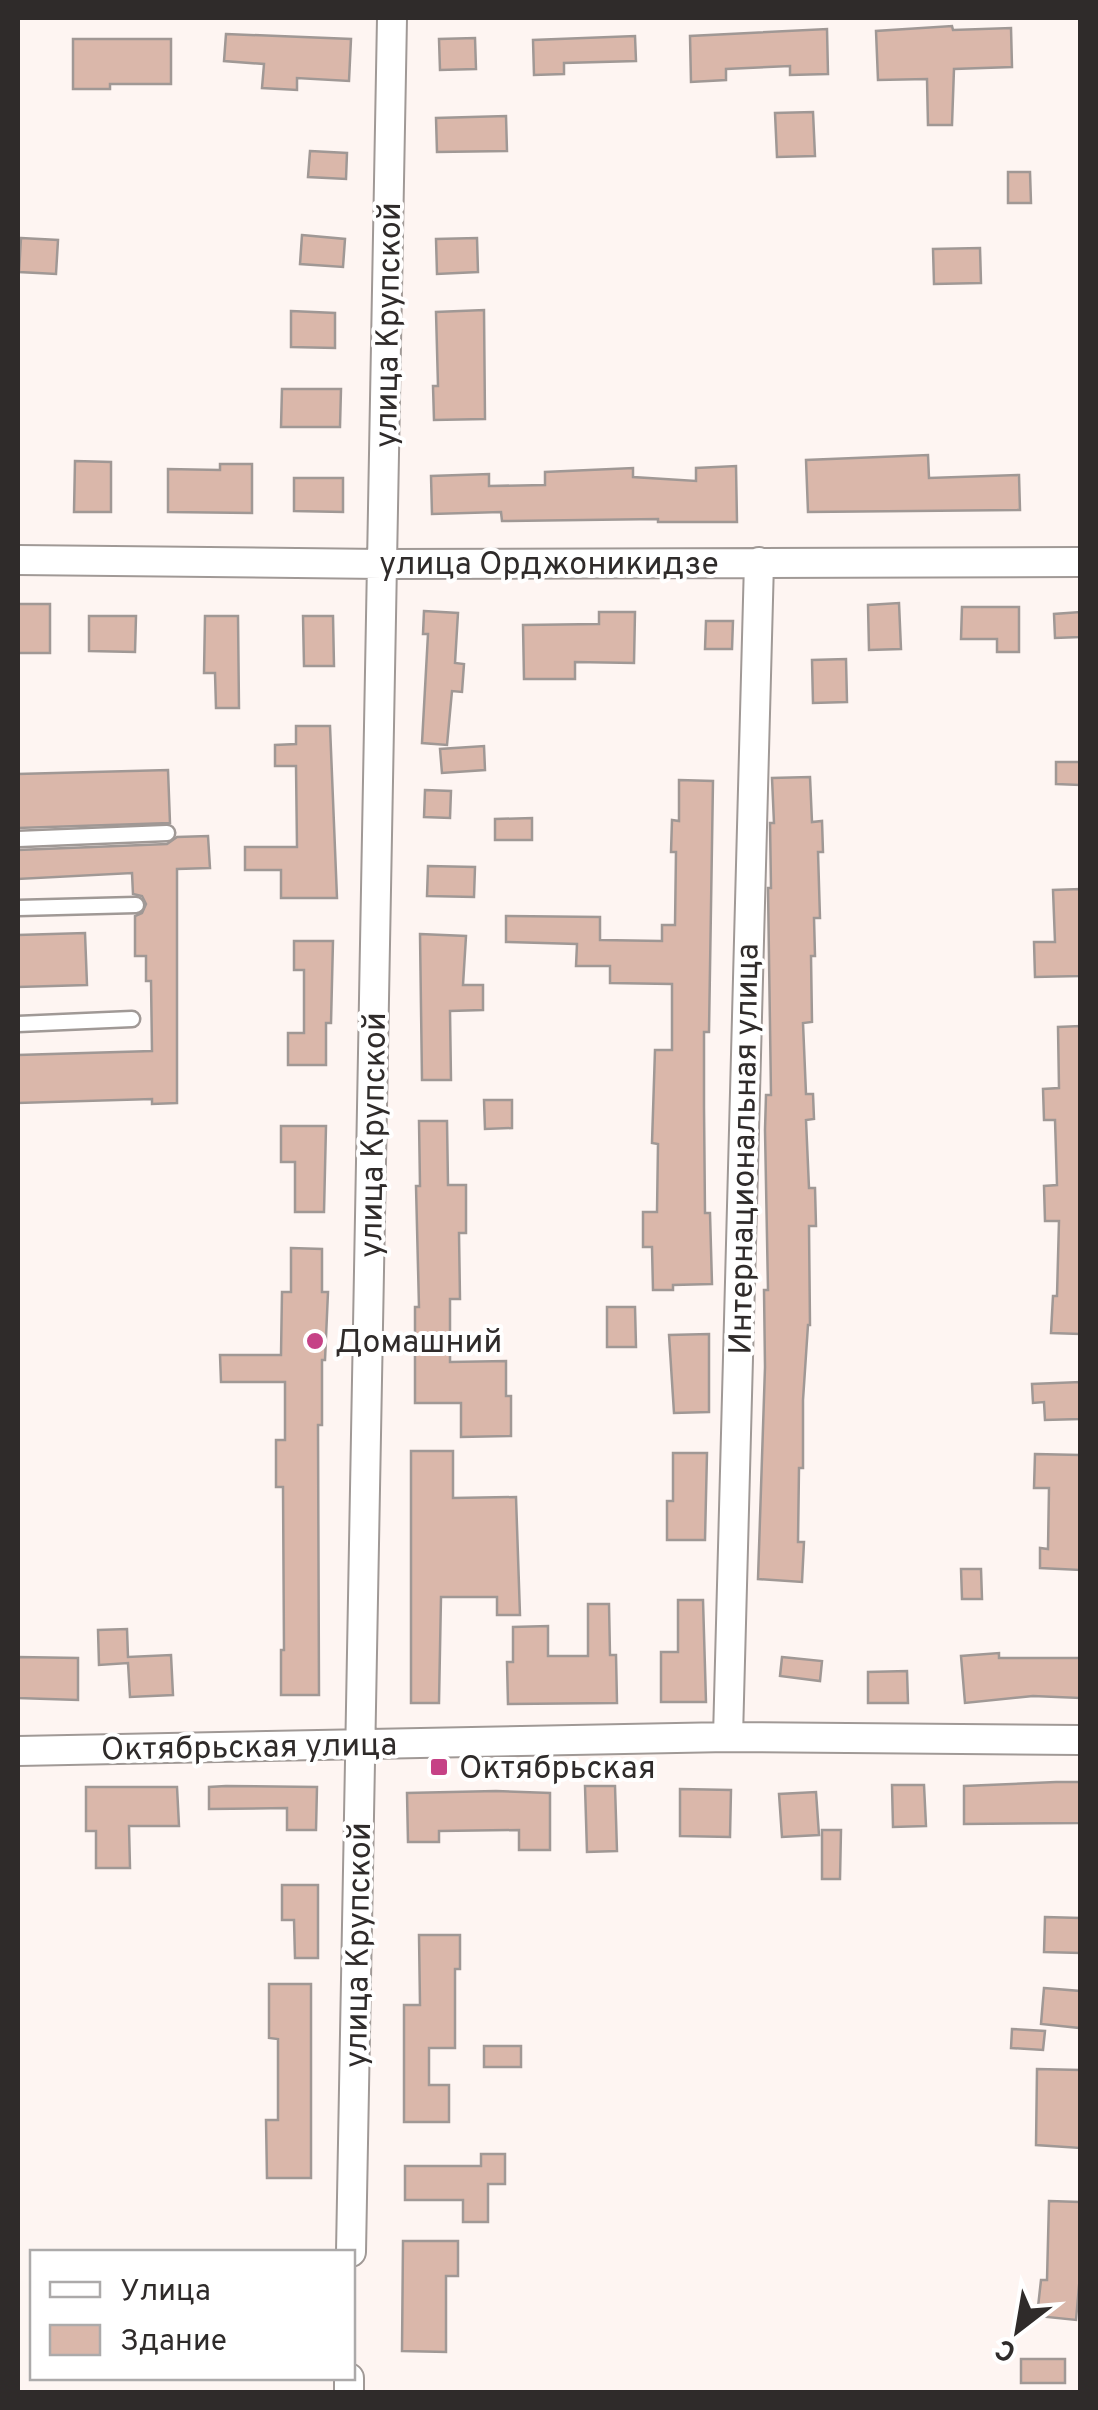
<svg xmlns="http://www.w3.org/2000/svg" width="1098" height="2410" font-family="Overpass,sans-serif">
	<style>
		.building { fill: #dab7aa; stroke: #a09895; stroke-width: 2.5 }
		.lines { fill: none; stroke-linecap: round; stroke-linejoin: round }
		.lane-casing { stroke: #a09996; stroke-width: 19 }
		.street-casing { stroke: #a09996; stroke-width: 32 }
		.lane { stroke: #fff; stroke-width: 14 }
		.street { stroke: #fff; stroke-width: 28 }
		.poi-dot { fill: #c64286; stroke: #fff; stroke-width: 4 }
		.labels { text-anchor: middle; stroke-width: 8; stroke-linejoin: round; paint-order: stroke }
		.street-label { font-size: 32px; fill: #2f2b2a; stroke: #fff }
		.poi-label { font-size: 32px; fill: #2f2b2a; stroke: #fff; text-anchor: start }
	</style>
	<rect width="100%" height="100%" fill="#fef5f2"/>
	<path class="building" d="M952,26L953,30L1011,28L1012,67L954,69L952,125H928L927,79L878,80L876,31Z
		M827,29L828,74L790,75V66L726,69V80L691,82L690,36Z
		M226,34L351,39L349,81L297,78V90L262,88L264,64L224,61Z
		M635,36L636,61L564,63V74L534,75L533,40Z
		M475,38L476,69L440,70L439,39Z
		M73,39H171V84H110V89H73Z
		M813,112L815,156L777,157L775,113Z
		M506,116L507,151L437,152L436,118Z
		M310,151L347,153L346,179L308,177Z
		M1008,172H1030L1031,203H1008Z
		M302,235L345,239L343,267L300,264Z
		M21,238L58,240L56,274L19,272Z
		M477,238L478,272L437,274L436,239Z
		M980,248L981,283L934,284L933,249Z
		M484,310L485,419L434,420L433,386H438L436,312Z
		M291,311L335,313V348L291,347Z
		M282,389H341L340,427H281Z
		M928,455L929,478L1019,475L1020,510L808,512L806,460Z
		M75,461L111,462V512H74Z
		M220,464H252V513L168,512V469L220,470Z
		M736,466L737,522H658V519L502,521L501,512L432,514L431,476L489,474V486L545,485V472L633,468V477L696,481V468Z
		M294,478H343V512L294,511Z
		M899,603L901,649L869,650L868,605Z
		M18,604H50V653H18Z
		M962,607H1019V652H997V639H961Z
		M424,611L458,613L455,663L464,664L462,692L452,691L447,745L422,743L428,634H423Z
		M599,612H635L634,663L575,662V679H524L523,625L599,624Z
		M1080,612V637L1055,638L1054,614Z
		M89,616H136L135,652L89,651Z
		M205,616H238L239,708H216L215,673H204Z
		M303,616H333L334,666H304Z
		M706,621H733L732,649H705Z
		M846,659L847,702L813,703L812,660Z
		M296,726H330L337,898H281V870H245V847H297L296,766H275V745L296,744Z
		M484,746L485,770L442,773L440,749Z
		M1056,762H1080V785L1056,784Z
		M168,770L170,823L18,828V774Z
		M810,777L812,822L822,821L823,852H818L820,918H814L815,956H811L812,1022L803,1023L806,1094H813L814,1119L806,1120L809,1188H815L816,1226H809L810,1325H808L803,1400V1468H799L798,1542H804L802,1582L758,1579L765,1367L764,1290H768L765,1130L766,1095H771L768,888H771L770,823H774L772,778Z
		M679,780L713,781L709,1032H704V1107L705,1213H710L712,1284L673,1285V1290H653L652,1247H643V1212H657L658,1144L652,1143L655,1050H672V984L610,983V966H576L577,944L506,942V916L600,917V940L662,941V925H675L676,852H671L672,820L679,821Z
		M425,790L451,791L450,818L424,817Z
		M532,818V840H495V819Z
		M208,836L210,868L177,869V1103L152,1104V1099L18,1103V1055L152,1051L151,981H146V956H135V916L142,913L146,904L142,896L133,894L132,873L18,879V850L167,844L177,837Z
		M428,866L475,867L474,897L427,896Z
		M1080,889V976L1035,977L1034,942H1055L1053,890Z
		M85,933L87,985L18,987V935Z
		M420,934L466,936L463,985H483V1010L450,1011L451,1080H422Z
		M294,941H333L331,1023H326V1065H288V1033H304V970H294Z
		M1080,1026V1334L1051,1333L1053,1296H1057L1059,1221H1045L1044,1186L1057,1185L1055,1120H1044L1043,1089L1059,1088L1058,1027Z
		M484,1100H512V1128L485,1129Z
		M419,1121H447L448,1185H466V1233H459L460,1299H450V1362L506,1361V1396H511V1436L461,1437V1403H415V1307H419L416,1186H420Z
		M281,1126H326L324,1212H295V1162H281Z
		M291,1248L322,1249V1292H328L325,1360H322V1425H318L319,1695H281V1650H284L283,1487H276V1440H285V1382H221L220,1355H281L282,1292H291Z
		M607,1307H635L636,1347H607Z
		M709,1334V1412L674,1413L669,1335Z
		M1080,1382V1419L1045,1420L1044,1402L1033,1403L1032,1384Z
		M411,1451H453V1498L516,1497L520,1615H497V1597H441L439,1703H411Z
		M673,1453H707L705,1540H667V1501H673Z
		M1035,1454L1080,1455V1570L1040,1568V1548L1048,1549L1049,1488H1034Z
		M961,1569H981L982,1599H962Z
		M678,1600H703L706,1702H661V1652H678Z
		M588,1604H609L610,1655H616L617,1703L508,1704L507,1662H513V1627L548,1626V1656H588Z
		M127,1629L128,1657L171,1655L173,1695L130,1697L128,1663L99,1665L98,1630Z
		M999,1653V1658H1080V1698L1033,1696L965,1703L961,1656Z
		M18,1657L78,1658V1700L18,1698Z
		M782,1657L822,1661L820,1681L780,1676Z
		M907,1671L908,1703H868V1672Z
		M1056,1782H1080V1823L964,1824V1786Z
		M892,1785H924L926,1826L893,1827Z
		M226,1786L317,1787L316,1830H287V1808L209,1809V1787Z
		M585,1786H615L617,1851L587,1852Z
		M86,1787H177L179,1826H129L130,1868H96V1831H86Z
		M680,1789L731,1790L730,1837L680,1836Z
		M496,1791L550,1793V1850H519V1830L439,1831V1842H408L407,1793Z
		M816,1792L819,1835L782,1837L779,1794Z
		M822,1830H841L840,1879H822Z
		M282,1885H318V1958H295L294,1920H282Z
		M1045,1917L1080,1918V1953L1044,1952Z
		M419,1935H460V1969H455V2048H429V2085H449V2122H404V2005H420Z
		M269,1984H311V2178H267L266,2120H278V2039L269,2038Z
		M1044,1988L1080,1991V2028L1041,2024Z
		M1012,2029L1045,2031L1043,2050L1011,2048Z
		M484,2046H521V2067H484Z
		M1037,2069L1080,2070V2148L1036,2145Z
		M481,2154H505V2184H488V2222H463V2200H405V2166H481Z
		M1049,2201L1080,2202V2275L1076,2320L1037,2316L1041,2280H1047Z
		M403,2241H458V2276H446V2352L402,2351Z
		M1021,2359H1065V2383H1021Z"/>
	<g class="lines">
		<defs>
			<path id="lane" d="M18,839L167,833
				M18,908L136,905
				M18,1024L132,1019"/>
			<path id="street" d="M18,560L382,564L1080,562
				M728,1737L759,562
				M18,1751L728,1737L1080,1740
				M351,2252L392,18
				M349,2392V2378"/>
		</defs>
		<use href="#lane" class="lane-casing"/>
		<use href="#street" class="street-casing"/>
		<use href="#lane" class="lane"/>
		<use href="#street" class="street"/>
	</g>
	<g class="poi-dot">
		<circle cx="315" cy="1341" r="10"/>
		<rect x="429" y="1757" width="20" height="20" rx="5"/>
	</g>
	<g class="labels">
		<g class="street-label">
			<text transform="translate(387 325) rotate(-89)" y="11">улица Крупской</text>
			<text x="549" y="574">улица Орджоникидзе</text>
			<text transform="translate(372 1135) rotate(-89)" y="11">улица Крупской</text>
			<text transform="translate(743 1149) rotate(-89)" y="11">Интернациональная улица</text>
			<text transform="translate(249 1746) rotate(-1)" y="11">Октябрьская улица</text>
			<text transform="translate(357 1945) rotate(-89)" y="11">улица Крупской</text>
		</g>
		<g class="poi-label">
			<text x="335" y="1352">Домашний</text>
			<text x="459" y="1778">Октябрьская</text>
		</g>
	</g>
	<rect width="1098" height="2410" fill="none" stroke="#2f2b2a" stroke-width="40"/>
	<rect x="30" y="2250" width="325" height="130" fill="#ffffff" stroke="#acaaaa" stroke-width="2.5"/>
	<rect x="50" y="2282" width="50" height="15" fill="#ffffff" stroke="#acaaaa" stroke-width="2.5"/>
	<text x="120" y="2300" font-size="30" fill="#2f2b2a">Улица</text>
	<rect x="50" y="2325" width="50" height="30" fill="#dab7aa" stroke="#acaaaa" stroke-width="2.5"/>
	<text x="120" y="2350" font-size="30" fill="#2f2b2a">Здание</text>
	<g transform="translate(1018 2330) rotate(211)" stroke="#ffffff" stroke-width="8" paint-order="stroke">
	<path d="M0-8L18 38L0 25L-18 38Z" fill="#2f2b2a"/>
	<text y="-15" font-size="28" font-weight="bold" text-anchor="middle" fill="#2f2b2a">С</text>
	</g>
</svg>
